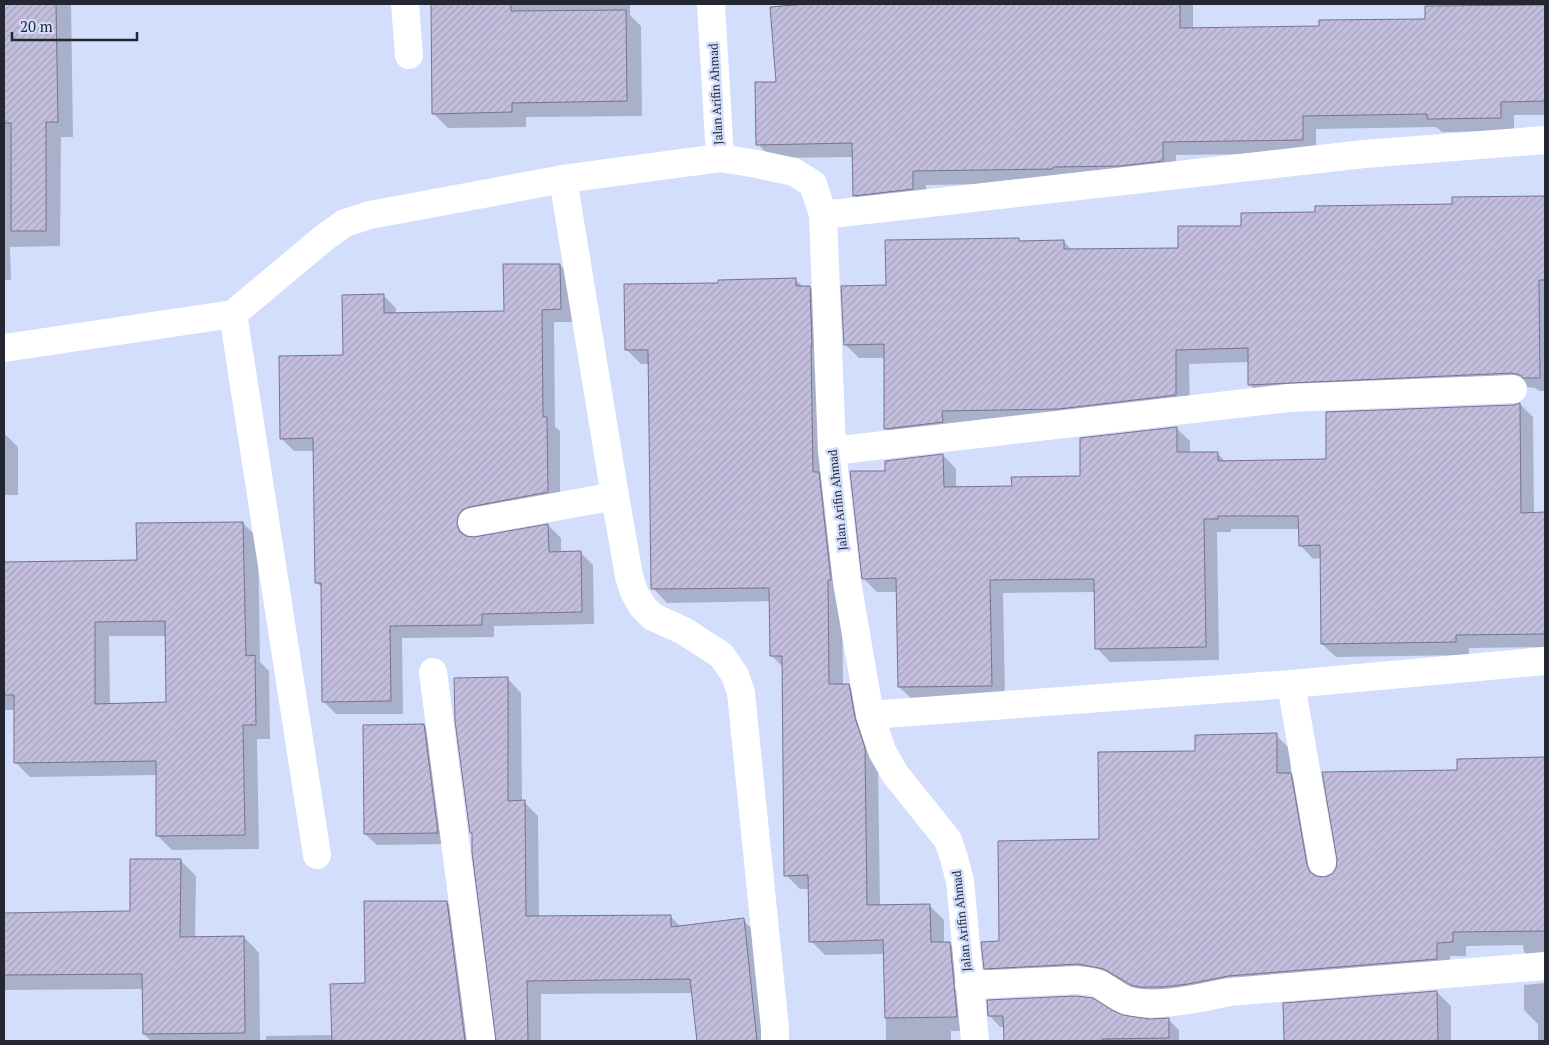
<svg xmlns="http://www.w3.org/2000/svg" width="1549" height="1045" font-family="'PT Serif',serif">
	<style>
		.shadow { fill: #0003; fill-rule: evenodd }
		.building { fill: url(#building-hatch); stroke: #78738f; fill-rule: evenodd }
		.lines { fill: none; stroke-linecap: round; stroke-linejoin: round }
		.minor { stroke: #fff; stroke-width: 28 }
		.labels { text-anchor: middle; stroke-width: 5; stroke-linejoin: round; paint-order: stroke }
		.street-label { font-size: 12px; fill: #232732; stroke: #d2defc }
	</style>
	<defs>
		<pattern id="building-hatch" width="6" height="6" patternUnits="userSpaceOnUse" patternTransform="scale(1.25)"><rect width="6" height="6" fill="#c3bedd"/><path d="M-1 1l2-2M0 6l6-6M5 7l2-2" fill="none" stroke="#a7a3be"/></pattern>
	</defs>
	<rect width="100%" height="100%" fill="#d2defc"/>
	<path class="shadow" d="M4,4H71L73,137H61L60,246L10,247L11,280H4Z
		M432,4H630V15L641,26L642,116L526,117V127L448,128L433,113Z
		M820,4H1193V29L1320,27L1426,20L1499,7V4H1545V115H1514V131L1442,132L1436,127L1316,129V153L1176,155V174L1067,183L926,185V202L867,209L854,195L853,157L771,158L758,144L778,83L771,8Z
		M1545,197V391H1539L1535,388L1527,387L1264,398L1250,385L1249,362L1189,364L1190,409L899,442L886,429L885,358H859L845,344L887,286L1019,239L1021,242L1063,241L1072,250L1180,249L1242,227L1316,213L1453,205V198Z
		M560,265L573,278V322H554L555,427L560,431V505L470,529L469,538L548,525L561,538V553L580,552L593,565L594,624L494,626V637L402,638L403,714H336L324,702L322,588L317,583L315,451H294L281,438L344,356L383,295L396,308V314L505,312Z
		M796,280L804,288L810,287L824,302L842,594L843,685H848L862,699L878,763L880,906H930L944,920V943H949L964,957L971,1031H951V1041H886L885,954L825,955L811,941L810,889H800L786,875L783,667L772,656L771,601L667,603L653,588L650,364H641L626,349L719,284Z
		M1520,404L1533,417L1534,514L1545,513V647L1469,648V655L1336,657L1322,644L1321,558L1313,559L1300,545V529H1231V532H1217L1219,660L1110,662L1097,648L1096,592L1003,593L1005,699L913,700L899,687L898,592H877L864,579L886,472L943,455L956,469V488L1013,487L1082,477L1176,428L1190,441V453H1217L1226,462L1328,460Z
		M4,435H6L18,447V495H4Z
		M243,523L258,538L260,662L269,671L270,739H257L259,849L172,850L158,836L157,775L30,777L15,762V710H6L4,708V563L138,561ZM109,636H167L168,704L110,705Z
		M507,678L521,693L522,802H524L538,816L539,918L670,916L681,927L743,920L757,934L769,1041H698L692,993L541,994V1041H497L473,835L471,832Z
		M424,725L435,737L449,844L377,845L365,834Z
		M1276,735L1290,749L1291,774L1304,788L1320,878L1333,875L1459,771L1458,760L1545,759V965L1537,966L1524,952L1523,945L1466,946V956H1450V973L1203,998L999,982L985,968L1000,943L1101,840L1196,752Z
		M180,860L196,876L195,938L244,937L259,953L260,1041H151L144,1034L143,989L4,990V914L131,913Z
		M446,902L461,916L477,1041H266V1036L333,1035Z
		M1545,983V1041H1538V1024L1524,1010V985Z
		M1437,992L1451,1006V1040H1460L1461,1041H1285V1004Z
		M990,1016H1122L1149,1020L1168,1019L1179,1030V1041H1005V1027H1000Z"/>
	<path class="building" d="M4,4H56L58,122H46V231H11V123H4Z
		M431,4H511V11L626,10L627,101L512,103V112L432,114Z
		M806,4H1180V28L1319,26V20L1425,19V6L1545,5V101L1501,102V118L1427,119V114L1303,116V140L1163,142V161L1120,166L1053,167V169L913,171V189L853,196L852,143L756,145L755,82H776L770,7Z
		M1545,196V280H1539L1540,378H1523L1520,375L1512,373L1248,385V348L1176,350V395L1059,409L942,411L943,422L884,429V344L844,345L841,286L886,285L885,240L1019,238V241L1064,240V249L1178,248V226H1241V213L1315,212V206L1452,204V197Z
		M503,264H560L561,309L542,310L543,417H547L548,492L469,507L462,510L458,516L457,525L460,532L466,536L474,537L548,524L549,552L581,551L582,612L482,614V625L390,626L391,701L322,702L321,583H315L313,438L280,439L279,356L343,355L342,295L384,294V313L504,311Z
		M796,278V286H810L812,346H811L813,472H819L831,580H828L829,684H849L855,718L865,748L867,905L930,904L931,942H950L957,1017L885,1018L883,940L809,942L808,875L784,876L782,656H770L769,588L651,589L648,350H625L624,284L718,283V280Z
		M1520,403L1521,513L1545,512V634L1456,635V642L1321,644L1320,545L1299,546L1298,516H1218V519H1204L1206,647L1095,649L1094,579L990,580L992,686L898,687L896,578L862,579L850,471H885V461L943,454L944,487L1012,486L1011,477L1080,476V438L1177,427V452H1218V461L1326,459V412L1514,405Z
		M243,522L246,656L255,655L256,725H243L245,835L156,836V761L14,763V695H4V562L137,560L136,523ZM165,621L166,702L95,704V622Z
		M508,677V801L525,800L526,916L671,915V927L744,918L757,1041H697L690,979L527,981L528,1041H496L472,852V833H470L455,721L454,678Z
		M424,724L438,833L364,834L363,725Z
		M1277,733V773H1291L1307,865L1310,872L1316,876L1324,877L1332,874L1336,868L1337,860L1322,772L1457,770V759L1545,757V931L1453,932V942L1437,943V959L1228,976L1188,984L1162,987H1140L1131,985L1104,969L1079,964L984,969L981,942L999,941L998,841L1099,839L1098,752L1195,751V735Z
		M130,859H181L180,937L244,936L245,1033L143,1034L142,974L4,975V913L130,911Z
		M364,901H447L465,1041H332L330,984L365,983Z
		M1437,991L1438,1041H1284L1283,1003Z
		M1076,996L1093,998L1112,1010L1123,1015L1149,1019L1169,1018V1038L1102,1039V1041H1004L1003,1016H988L987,1000Z"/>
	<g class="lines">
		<path class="minor" d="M405,4L409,55
			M711,4L720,158
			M563,179L615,496L629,576L634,592L642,606L653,617L684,631L721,655L735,675L741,693L775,1029V1041
			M823,215L1364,154L1545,140
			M233,314L317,855
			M4,348L233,314L325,237L345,223L370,215L563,179L720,158L757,164L794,172L813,184L823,215L832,451L847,582L870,715L882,751L895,774L948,840L954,858L960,881L975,1041
			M832,451L1288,398L1513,389
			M472,522L615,496
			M433,672L481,1041
			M1291,684L1322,862
			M870,715L1291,684L1545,661
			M969,985L1077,980C1084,981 1092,981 1099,984C1109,989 1116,996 1126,1000C1154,1009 1200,998 1229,992L1545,966"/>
	</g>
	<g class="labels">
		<g class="street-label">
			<text transform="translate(716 94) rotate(-93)" y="4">Jalan Arifin Ahmad</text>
			<text transform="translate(838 500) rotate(-96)" y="4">Jalan Arifin Ahmad</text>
			<text transform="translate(962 921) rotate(-96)" y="4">Jalan Arifin Ahmad</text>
		</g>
	</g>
	<rect width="1549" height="1045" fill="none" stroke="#232732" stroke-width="10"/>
	<path d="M12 32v8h125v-8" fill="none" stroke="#232732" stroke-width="2.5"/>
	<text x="20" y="32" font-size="15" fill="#232732" stroke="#d2defc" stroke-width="4" paint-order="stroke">20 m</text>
</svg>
